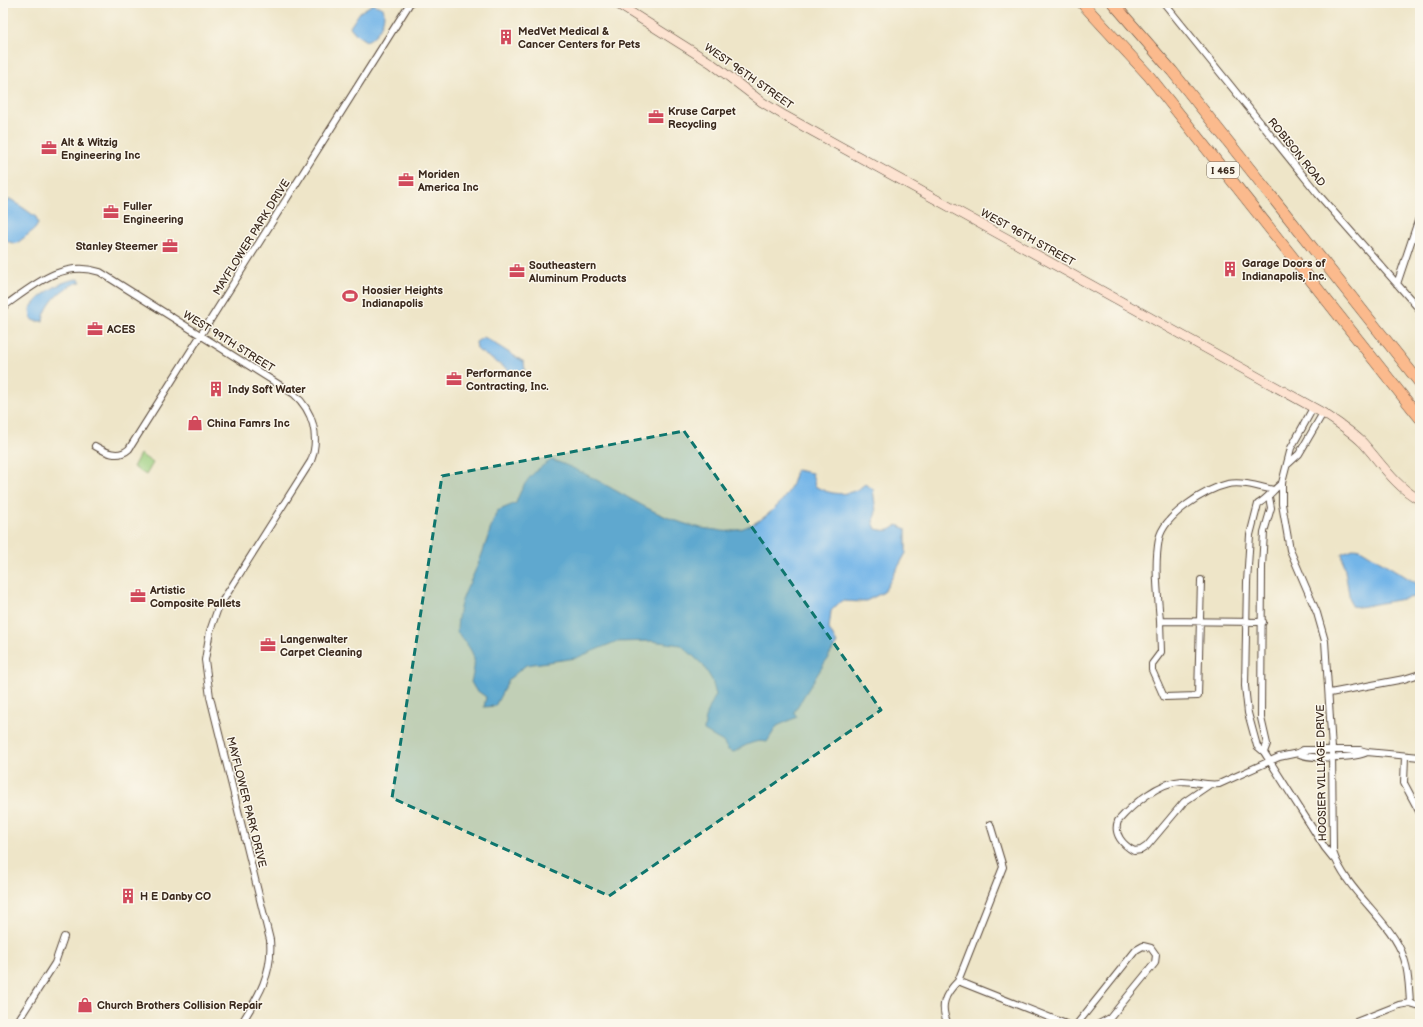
<svg xmlns="http://www.w3.org/2000/svg" width="1423" height="1027" font-family="'Balsamiq Sans',sans-serif">
	<style>
		.green { fill: #9bce7f; stroke: #6b7c4e }
		.water { fill: #73b5e8; stroke: #577083 }
		.lines { fill: none; stroke-linecap: round; stroke-linejoin: round }
		.street-casing { stroke: #564638; stroke-width: 8 }
		.secondary-casing { stroke: #564638; stroke-width: 10 }
		.highway-casing { stroke: #564638; stroke-width: 12 }
		.street { stroke: #fff; stroke-width: 6 }
		.secondary { stroke: #fde3d1; stroke-width: 9 }
		.highway { stroke: #fbba8d; stroke-width: 11 }
		.marked { fill: #0f766e; fill-opacity: 0.2; stroke: #0f766e; stroke-width: 3; stroke-dasharray: 8 5; stroke-linejoin: round }
		.labels { text-anchor: middle; stroke-width: 3; stroke-linejoin: round; paint-order: stroke }
		.shield { fill: #fbf7ec; stroke: #75685c; stroke-width: 1 }
		.shield-label { font-size: 10px; font-weight: bold; fill: #3b2a1e }
		.poi-label { font-size: 11px; font-weight: bold; fill: #3b2a1e; stroke: #fbf7ec; text-anchor: start }
		.street-label { font-size: 11px; fill: #3b2a1e; stroke: #fbf7ec }
	</style>
	<rect width="100%" height="100%" fill="#fbf7ec"/>
	<filter id="ink" filterUnits="userSpaceOnUse"><feTurbulence type="fractalNoise" baseFrequency=".025" numOctaves="2"/><feDisplacementMap in="SourceGraphic" scale="8" xChannelSelector="R" yChannelSelector="G"/><feConvolveMatrix kernelMatrix="1 2 1 2 8 2 1 2 1" color-interpolation-filters="sRGB"/></filter>
	<filter id="wash" filterUnits="userSpaceOnUse"><feTurbulence type="fractalNoise" baseFrequency=".012" numOctaves="4" result="noise"/><feDisplacementMap in="SourceGraphic" scale="16" xChannelSelector="R" yChannelSelector="G"/><feGaussianBlur stdDeviation="0.9" result="paint"/><feColorMatrix in="noise" values="0 0 0 0 0 0 0 0 0 0 0 0 0 0 0 0 0 1.4 0 .05"/><feComposite in="paint" operator="in"/></filter>
	<g filter="url(#wash)">
		<rect width="100%" height="100%" fill="#eee5c8"/>
		<path class="green" d="M140,454L153,463L146,475L133,467Z"/>
		<path class="water" d="M373,4L383,8C387,19 378,37 366,41L357,35L350,27L360,12Z
			M8,200H12L36,217L38,224L35,229L16,244L3,240V206Z
			M79,279L81,282C64,285 45,304 43,321H35L31,318L30,309C37,296 63,279 79,279Z
			M484,337L524,362L525,370L518,375L515,374L479,351L477,349L476,342Z
			M552,460C608,478 655,525 716,530C721,531 727,532 731,531C743,530 758,522 767,515C783,502 792,490 796,470L812,473L815,486C831,496 851,497 865,484L873,489L876,512L873,522L876,529C885,531 890,532 897,525L906,529V553L884,592L864,602L841,601L831,611L829,629L837,643L794,712L797,717L777,726L767,742C755,739 744,746 734,752L728,750L723,742L704,731C705,717 709,707 716,695L712,680L703,665L681,645L652,641L615,642L576,658L526,665L509,679L495,706L484,707L486,697L475,689L471,682C478,656 474,653 457,632C458,599 467,591 479,562C486,545 490,528 497,511L516,503C522,484 533,470 552,460Z
			M1356,548L1362,550L1416,583L1420,586V593L1414,597L1359,607L1351,606L1342,553Z"/>
	</g>
	<g filter="url(#ink)">
		<g class="lines">
			<defs>
				<path id="street" d="M1164,3L1318,194L1420,310
					M1397,284L1420,215
					M3,307C33,286 62,259 100,272L294,394C313,411 320,436 311,461L218,608L210,631L205,660L210,697L270,940C273,974 258,997 241,1024
					M1313,408L1291,448L1282,483V504L1290,550L1317,613L1325,641L1332,749L1333,852C1346,892 1391,920 1404,958C1409,973 1409,988 1410,1003L1399,1005L1351,1024
					M95,446C105,452 118,459 129,449L410,3
					M1288,464L1299,454L1323,413
					M1269,497L1271,508L1264,532L1262,567L1261,718L1267,744L1264,752L1257,746L1248,713L1245,686L1247,582L1250,535L1258,504C1268,498 1273,490 1282,483
					M1160,621L1161,652L1152,664V670L1164,697L1198,696L1201,580
					M1263,622L1160,621C1158,594 1154,566 1159,539C1164,515 1206,489 1228,484C1242,481 1260,487 1273,490
					M1330,693L1404,679L1420,674
					M1264,752L1325,848L1333,858
					M1298,753C1307,760 1357,758 1367,752
					M1405,756L1404,783L1420,813
					M1209,785L1184,802L1147,846L1141,850L1134,851C1123,845 1113,834 1118,821C1133,804 1159,782 1182,781C1195,781 1207,786 1219,784L1279,757L1298,753L1303,750H1360L1367,752L1420,757
					M958,981L1066,1024
					M1410,1003L1420,1006
					M16,1024L55,963L64,937
					M948,1024C939,1006 945,994 958,981L1003,867L990,824
					M1077,1024L1136,950L1143,946L1151,948L1156,955L1155,963L1110,1018L1099,1024"/>
				<path id="secondary" d="M616,3L711,63L762,102L785,116L1323,413C1337,422 1351,431 1363,443C1381,463 1396,487 1420,500"/>
				<path id="highway" d="M1082,3L1149,76L1420,418
					M1113,3L1172,71L1420,383"/>
			</defs>
			<use href="#street" class="street-casing"/>
			<use href="#secondary" class="secondary-casing"/>
			<use href="#highway" class="highway-casing"/>
			<use href="#street" class="street"/>
			<use href="#secondary" class="secondary"/>
			<use href="#highway" class="highway"/>
		</g>
	</g>
	<path class="marked" d="M684,431L881,710L609,896L392,798L442,476Z"/>
	<defs>
		<symbol id="building-bare" viewBox="-9 -9 18 18"><path d="M-4-6H4V6H1V3H-1V6H-4ZM-2.5-4.3h1.7v1.8h-1.7ZM.8-4.3h1.7v1.8H.8ZM-2.5-1h1.7V.8h-1.7ZM.8-1h1.7V.8H.8Z" fill="#d1495b" stroke="#fbf7ec" stroke-width="2.5" paint-order="stroke"/></symbol>
		<symbol id="office-bare" viewBox="-9 -9 18 18"><path d="M-6-3h4V-5.5h4V-3h4V5H-6ZM-1-4.5V-3h2v-1.5ZM-6 0V1H6V0Z" fill="#d1495b" stroke="#fbf7ec" stroke-width="2.5" paint-order="stroke"/></symbol>
		<symbol id="stadium-bare" viewBox="-9 -9 18 18"><path d="M0-5a6.5 5 0 1 0 0 10a6.5 5 0 1 0 0-10ZM-3.5-1.8h7v3.6h-7Z" fill="#d1495b" stroke="#fbf7ec" stroke-width="2.5" paint-order="stroke"/></symbol>
		<symbol id="shop-bare" viewBox="-9 -9 18 18"><path d="M-5-2.5h2.3a2.7 3.5 0 0 1 5.4 0H5L5.5 6h-11ZM-1.5-2.5h3a1.5 2.3 0 0 0-3 0Z" fill="#d1495b" stroke="#fbf7ec" stroke-width="2.5" paint-order="stroke"/></symbol>
	</defs>
	<g fill-rule="evenodd">
		<use href="#building-bare" x="495" y="26" width="22" height="22"/>
		<use href="#office-bare" x="645" y="106" width="22" height="22"/>
		<use href="#office-bare" x="38" y="137" width="22" height="22"/>
		<use href="#office-bare" x="395" y="169" width="22" height="22"/>
		<use href="#office-bare" x="100" y="201" width="22" height="22"/>
		<use href="#office-bare" x="159" y="235" width="22" height="22"/>
		<use href="#building-bare" x="1219" y="258" width="22" height="22"/>
		<use href="#office-bare" x="506" y="260" width="22" height="22"/>
		<use href="#stadium-bare" x="339" y="285" width="22" height="22"/>
		<use href="#office-bare" x="84" y="318" width="22" height="22"/>
		<use href="#office-bare" x="443" y="368" width="22" height="22"/>
		<use href="#building-bare" x="205" y="378" width="22" height="22"/>
		<use href="#shop-bare" x="184" y="412" width="22" height="22"/>
		<use href="#office-bare" x="127" y="585" width="22" height="22"/>
		<use href="#office-bare" x="257" y="634" width="22" height="22"/>
		<use href="#building-bare" x="117" y="885" width="22" height="22"/>
		<use href="#shop-bare" x="74" y="994" width="22" height="22"/>
	</g>
	<g class="labels">
		<rect class="shield" x="1207" y="162" width="32" height="16" rx="3"/>
		<g class="shield-label">
			<text x="1223" y="174">I 465</text>
		</g>
		<g class="poi-label">
			<text x="518" y="35">MedVet Medical &amp;<tspan x="518" dy="13">Cancer Centers for Pets</tspan></text>
			<text x="668" y="115">Kruse Carpet<tspan x="668" dy="13">Recycling</tspan></text>
			<text x="61" y="146">Alt &amp; Witzig<tspan x="61" dy="13">Engineering Inc</tspan></text>
			<text x="418" y="178">Moriden<tspan x="418" dy="13">America Inc</tspan></text>
			<text x="123" y="210">Fuller<tspan x="123" dy="13">Engineering</tspan></text>
			<text x="158" y="250" text-anchor="end">Stanley Steemer</text>
			<text x="1242" y="267">Garage Doors of<tspan x="1242" dy="13">Indianapolis, Inc.</tspan></text>
			<text x="529" y="269">Southeastern<tspan x="529" dy="13">Aluminum Products</tspan></text>
			<text x="362" y="294">Hoosier Heights<tspan x="362" dy="13">Indianapolis</tspan></text>
			<text x="107" y="333">ACES</text>
			<text x="466" y="377">Performance<tspan x="466" dy="13">Contracting, Inc.</tspan></text>
			<text x="228" y="393">Indy Soft Water</text>
			<text x="207" y="427">China Famrs Inc</text>
			<text x="150" y="594">Artistic<tspan x="150" dy="13">Composite Pallets</tspan></text>
			<text x="280" y="643">Langenwalter<tspan x="280" dy="13">Carpet Cleaning</tspan></text>
			<text x="140" y="900">H E Danby CO</text>
			<text x="97" y="1009">Church Brothers Collision Repair</text>
		</g>
		<g class="street-label">
			<text transform="translate(749 76) rotate(35)" y="4">WEST 96TH STREET</text>
			<text transform="translate(1297 152) rotate(51)" y="4">ROBISON ROAD</text>
			<text transform="translate(251 237) rotate(-58)" y="4">MAYFLOWER PARK DRIVE</text>
			<text transform="translate(1028 237) rotate(29)" y="4">WEST 96TH STREET</text>
			<text transform="translate(229 341) rotate(32)" y="4">WEST 99TH STREET</text>
			<text transform="translate(1321 773) rotate(-91)" y="4">HOOSIER VILLIAGE DRIVE</text>
			<text transform="translate(247 802) rotate(76)" y="4">MAYFLOWER PARK DRIVE</text>
		</g>
	</g>
	<rect width="1423" height="1027" fill="none" stroke="#fbf7ec" stroke-width="16"/>
</svg>
